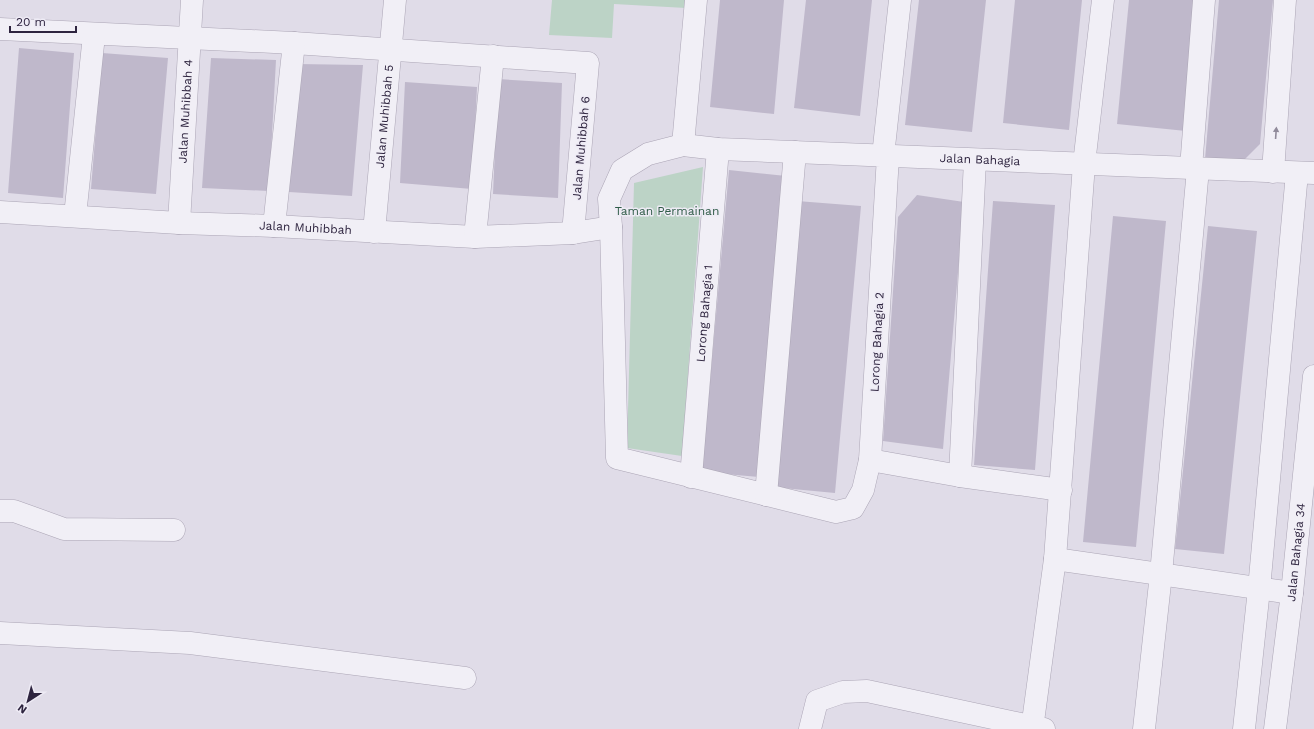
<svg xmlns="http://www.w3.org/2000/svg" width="1314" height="729" font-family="'Work Sans',sans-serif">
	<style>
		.green { fill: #bcd3c6 }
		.building { fill: #bfb8cb }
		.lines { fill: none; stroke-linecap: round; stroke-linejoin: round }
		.minor-casing { stroke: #aba5b5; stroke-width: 23 }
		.minor { stroke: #f1eff6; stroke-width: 22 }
		.oneway { fill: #908a9a }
		.labels { text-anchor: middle; stroke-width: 3; stroke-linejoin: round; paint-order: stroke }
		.street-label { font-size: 12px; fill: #2e243f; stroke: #eeebf5 }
		.park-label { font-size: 12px; fill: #305c48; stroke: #eeebf5 }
	</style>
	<rect width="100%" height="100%" fill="#e0dce8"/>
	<path class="green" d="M552,0H686V8L614,4L612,38L549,35Z
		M703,167L682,456L627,448L634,183Z"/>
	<path class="building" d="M720,0H784L774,114L710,107Z
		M806,0H872L860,116L794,108Z
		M919,0H986L972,132L905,125Z
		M1015,0H1082L1069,130L1003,123Z
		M1129,0H1198L1186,131L1117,124Z
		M1219,0H1273L1260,144L1243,161L1205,159Z
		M19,48L74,53L63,198L8,193Z
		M102,53L168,58L156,194L91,189Z
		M211,58L276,60L269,191L202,188Z
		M297,64L363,65L352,196L289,192Z
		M498,79L562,83L558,198L493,194Z
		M405,82L477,87L472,189L400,183Z
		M729,170L786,176L759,477L702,472Z
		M917,195L964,202L943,449L883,441L898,217Z
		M797,201L861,206L835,493L772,487Z
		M993,201L1055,205L1035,470L974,465Z
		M1113,216L1166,221L1136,547L1083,542Z
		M1208,226L1257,231L1224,554L1175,549Z"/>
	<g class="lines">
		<defs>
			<g id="minor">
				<path d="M0,29L294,43L588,63L573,233"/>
				<path d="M683,145L696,0"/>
				<path d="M883,156L900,0"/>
				<path id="s1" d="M888,156L870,460L863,490L853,508L836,512L617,458L611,227L609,199L622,170L648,154L683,145L718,149L1314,173"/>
				<path d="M1191,168L1204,0"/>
				<path d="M1273,172L1285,0"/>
				<path id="s2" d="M0,212L179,223L274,226L475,237L573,233L611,227"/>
				<path d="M75,216L94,35"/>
				<path id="s3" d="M179,223L192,0"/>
				<path d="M274,226L294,43"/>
				<path id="s4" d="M374,232L395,0"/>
				<path d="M475,237L493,56"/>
				<path d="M870,460L960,476L1061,490"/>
				<path d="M960,476L975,160"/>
				<path id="s5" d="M691,477L718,149"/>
				<path d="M766,495L795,152"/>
				<path d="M0,511H14L64,529L174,530"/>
				<path d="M1055,559L1292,593"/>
				<path d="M0,633L190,643L465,678"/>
				<path d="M810,729L817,701L843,692L867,691L1044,729"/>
				<path d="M1032,729L1055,559L1084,164L1103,0"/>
				<path d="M1144,729L1161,574L1198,169"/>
				<path d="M1244,729L1259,589L1297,173"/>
				<path id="s6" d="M1275,729L1292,593L1314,376"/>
			</g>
		</defs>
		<use href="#minor" class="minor-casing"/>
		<use href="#minor" class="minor"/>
	</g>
	<defs><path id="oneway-solid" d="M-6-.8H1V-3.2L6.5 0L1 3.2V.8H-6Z"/></defs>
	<use class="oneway" href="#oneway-solid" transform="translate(1276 133) rotate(-86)"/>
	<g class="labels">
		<g class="street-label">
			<text dy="4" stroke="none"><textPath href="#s3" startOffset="112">Jalan Muhibbah 4</textPath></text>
			<text dy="4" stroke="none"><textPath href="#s4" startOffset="116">Jalan Muhibbah 5</textPath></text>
			<text transform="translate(581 148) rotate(-85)" y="4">Jalan Muhibbah 6</text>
			<text dy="4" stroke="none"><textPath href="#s1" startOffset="1254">Jalan Bahagia</textPath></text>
			<text dy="4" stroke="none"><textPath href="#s2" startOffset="306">Jalan Muhibbah</textPath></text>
			<text dy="4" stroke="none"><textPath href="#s5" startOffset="164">Lorong Bahagia 1</textPath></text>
			<text transform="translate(877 342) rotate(-87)" y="4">Lorong Bahagia 2</text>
			<text dy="4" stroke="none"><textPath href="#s6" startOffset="178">Jalan Bahagia 34</textPath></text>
		</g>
		<g class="park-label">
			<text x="667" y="215">Taman Permainan</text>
		</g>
	</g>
	<g transform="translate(28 701) rotate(216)" stroke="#eeebf5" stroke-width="3" paint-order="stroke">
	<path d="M0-3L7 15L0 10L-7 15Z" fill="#2e243f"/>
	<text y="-6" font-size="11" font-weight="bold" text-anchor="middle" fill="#2e243f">N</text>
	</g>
	<path d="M10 26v6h66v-6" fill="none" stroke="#2e243f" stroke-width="2"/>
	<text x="16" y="26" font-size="12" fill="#2e243f" stroke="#eeebf5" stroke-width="3" paint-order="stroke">20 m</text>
</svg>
